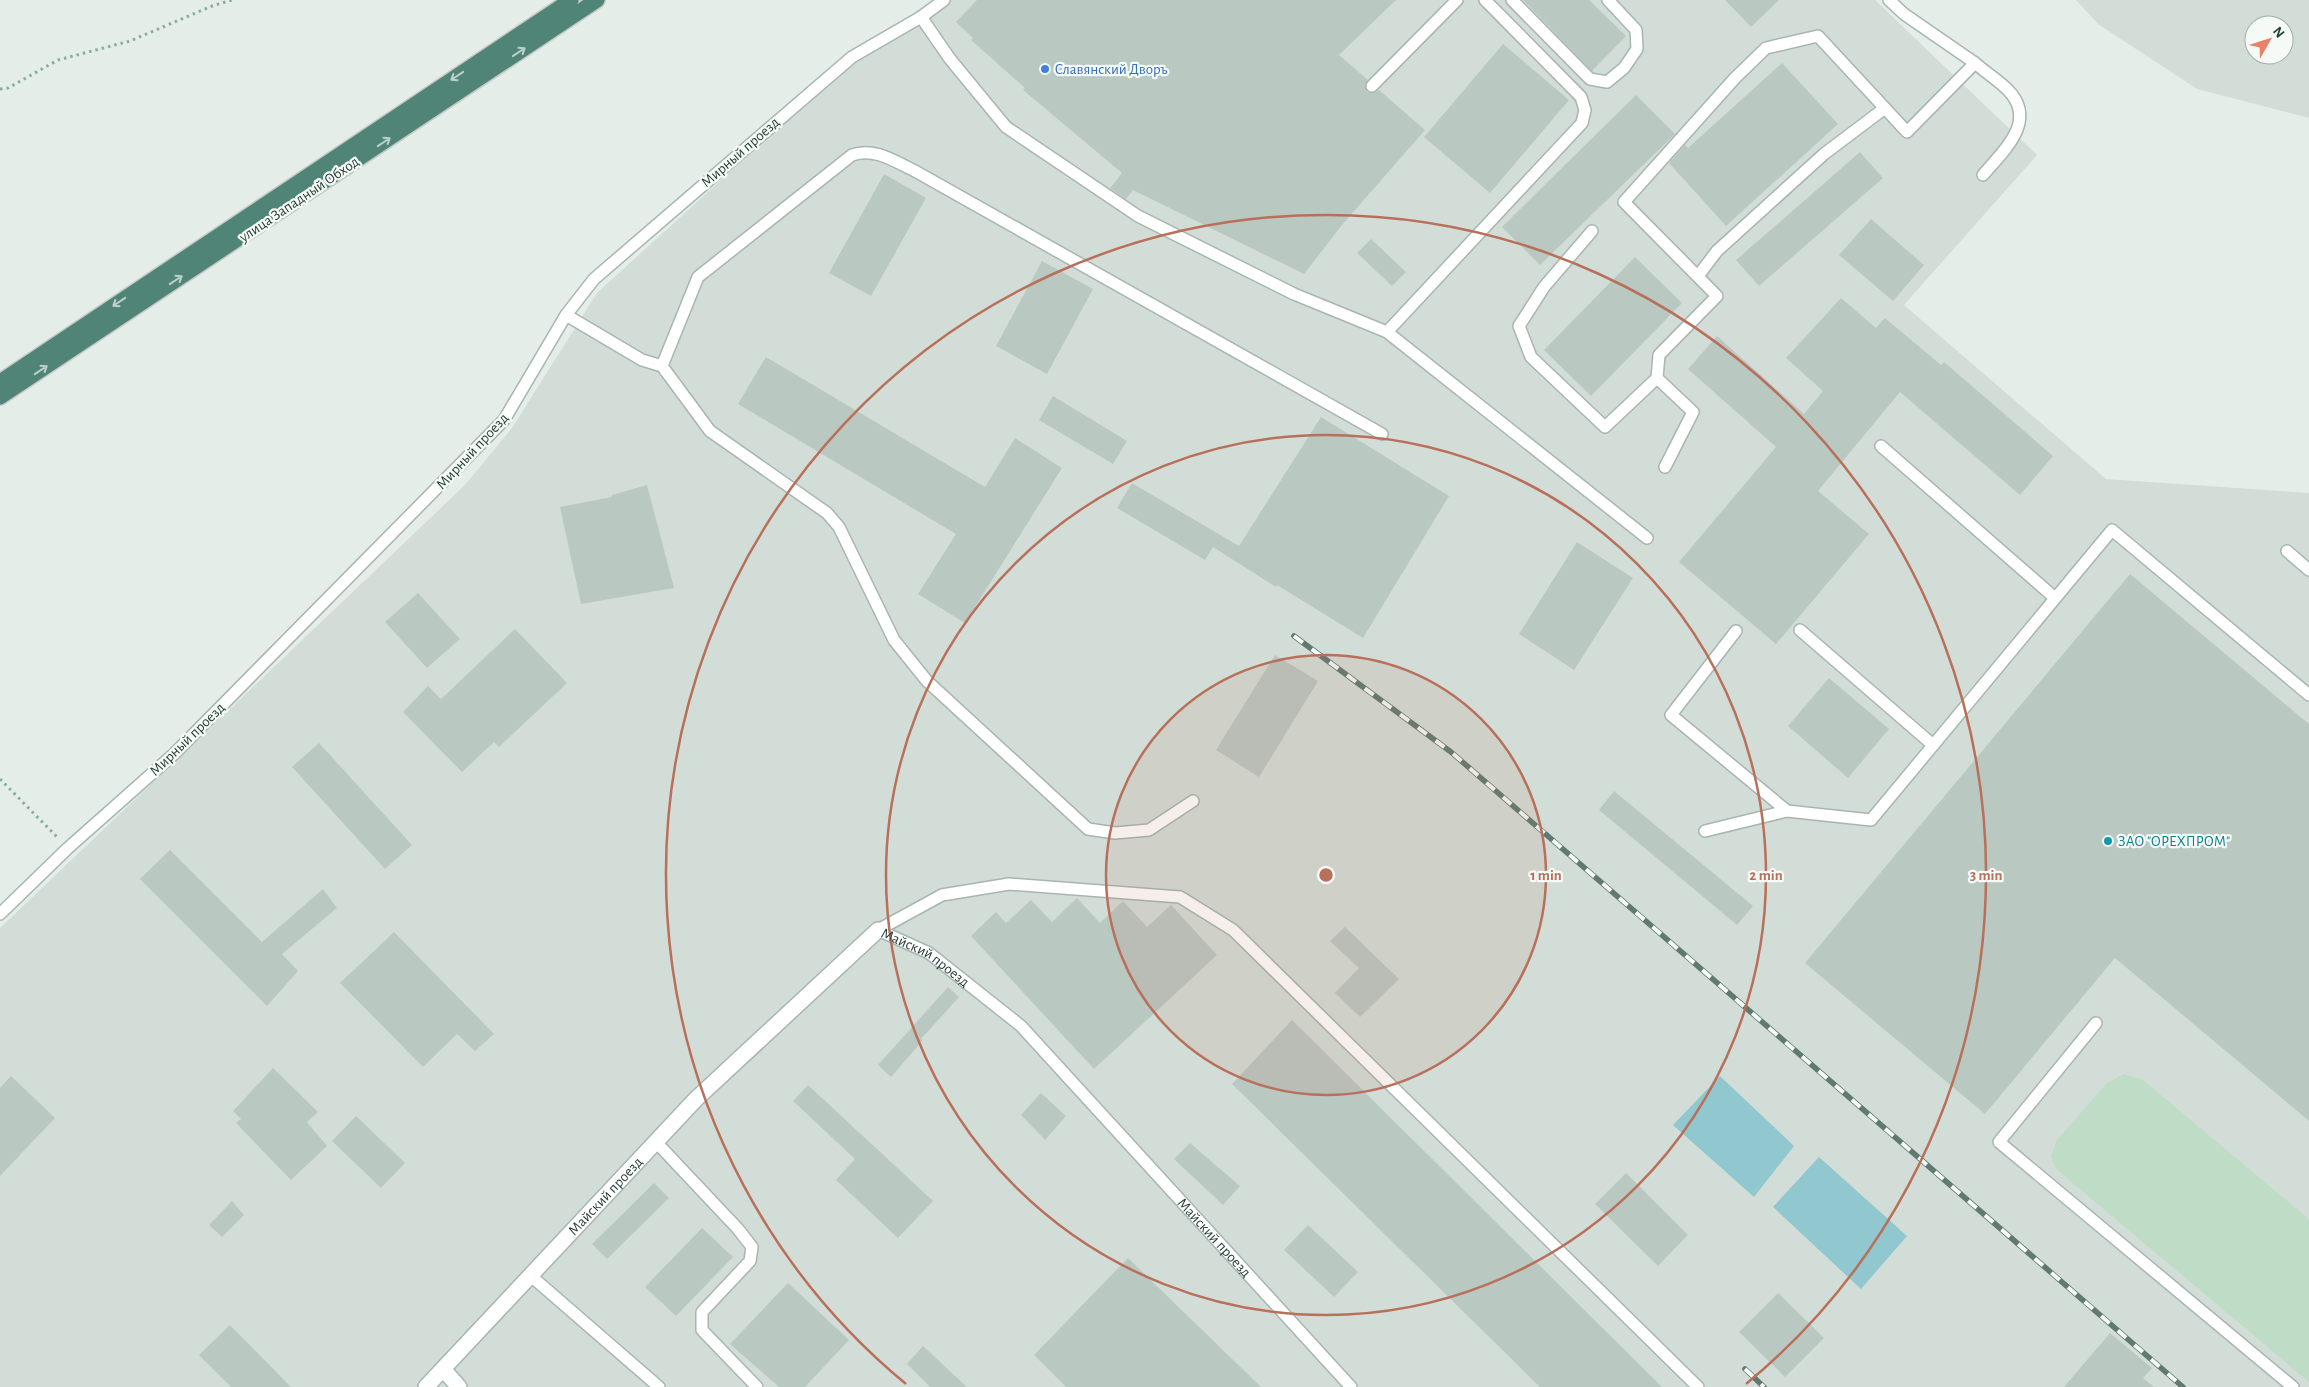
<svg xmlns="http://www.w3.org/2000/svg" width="2309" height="1387" font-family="'Alegreya Sans',sans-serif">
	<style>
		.built { fill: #d3ddd8; fill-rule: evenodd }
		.green { fill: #bfddc6 }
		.water { fill: #91c7ce }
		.building { fill: #bac8c2 }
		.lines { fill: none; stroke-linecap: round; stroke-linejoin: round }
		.service-casing { stroke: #a8b5b0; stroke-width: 14 }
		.minor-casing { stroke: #a8b5b0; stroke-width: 18 }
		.trunk-casing { stroke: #c2c9c7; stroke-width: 18 }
		.path { stroke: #87afa0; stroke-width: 3; stroke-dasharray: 2.5 4; stroke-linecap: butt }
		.service { stroke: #fff; stroke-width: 11 }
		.minor { stroke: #fff; stroke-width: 15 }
		.trunk { stroke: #508476; stroke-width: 15 }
		.rail-casing { stroke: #607971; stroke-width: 5.5 }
		.rail { stroke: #f5faf7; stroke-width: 4; stroke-dasharray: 11; stroke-linecap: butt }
		.oneway { stroke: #bbd1ca }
		.ring { fill: none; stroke: #b8705b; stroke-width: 2.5 }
		.shop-dot { fill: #3f7fe0; stroke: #f5faf7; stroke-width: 2 }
		.culture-dot { fill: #0f9aa8; stroke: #f5faf7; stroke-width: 2 }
		.labels { text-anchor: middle; stroke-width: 4.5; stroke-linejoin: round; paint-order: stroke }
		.shop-label { font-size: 15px; fill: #366cbe; stroke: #f5faf7; text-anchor: start }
		.street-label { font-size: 15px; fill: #253e36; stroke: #f5faf7 }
		.culture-label { font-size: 15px; fill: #0d838f; stroke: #f5faf7; text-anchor: start }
		.centre { fill: #b8705b; stroke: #f5faf7; stroke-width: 2.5 }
		.ring-label { font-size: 15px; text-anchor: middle; font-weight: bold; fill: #b8705b; stroke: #f5faf7; stroke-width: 4.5; stroke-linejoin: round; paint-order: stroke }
	</style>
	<rect width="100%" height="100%" fill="#e5ede9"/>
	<path class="built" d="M951,0H1875L2037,155L1904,305L2106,479L2309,493V1387H0V928L465,485L512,428L597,293L836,75Z
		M2076,0H2309V118L2197,89L2098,24ZM2254,25H2284V55H2254Z"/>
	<path class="green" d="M2124,1074L2143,1080L2309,1219V1382L2056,1169L2051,1157L2056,1141L2107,1083Z"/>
	<path class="water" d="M1720,1076L1794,1146L1754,1197L1673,1125Z
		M1819,1157L1907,1236L1861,1289L1773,1207Z"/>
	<path class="building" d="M977,0H1396L1339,55L1368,80L1365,85L1367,92L1374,93L1379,90L1425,130L1342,225L1304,274L1133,190L1126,199L1110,188L1122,173L1023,90L1025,88L971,40L973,38L956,22Z
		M1523,0H1589L1626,36L1592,71Z
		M1725,0H1779L1751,27Z
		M1503,44L1569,100L1490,193L1424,137Z
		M1782,63L1838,124L1726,226L1669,163L1685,145L1688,148Z
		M1636,95L1675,134L1540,265L1502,227Z
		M1860,152L1883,178L1759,286L1736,260Z
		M884,174L926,198L871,296L829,273Z
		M1871,219L1924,265L1893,301L1839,255Z
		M1371,239L1406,272L1392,286L1357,253Z
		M1635,257L1682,303L1591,396L1544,350Z
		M1042,261L1093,289L1047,374L996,346Z
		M1841,298L1876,328L1885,318L1941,365L1944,362L2053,456L2020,495L1900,392L1818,491L1869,534L1776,644L1679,562L1776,447L1688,369L1717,336L1804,414L1823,391L1786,358Z
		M766,357L985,487L1015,438L1062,468L965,623L918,594L956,534L738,404Z
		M1053,396L1127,441L1113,464L1039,420Z
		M1321,417L1449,496L1363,638L1277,585L1276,587L1213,547L1205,560L1117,508L1132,483L1239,546Z
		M647,485L674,588L581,604L560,507L612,497V495Z
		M1577,542L1633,578L1574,670L1519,634Z
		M2130,574L2309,724V1121L2115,958L1985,1114L1805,963Z
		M418,593L460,639L427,668L385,622Z
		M515,629L567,683L499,747L494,742L462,772L403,712L428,686L441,699Z
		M1275,655L1318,681L1259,777L1216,750Z
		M1829,678L1889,729L1848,778L1788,726Z
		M319,743L412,845L385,869L292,767Z
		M1614,791L1753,906L1737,925L1599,810Z
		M170,850L262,942L323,889L337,908L282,954L298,971L267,1006L140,879Z
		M1077,898L1100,923L1123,901L1147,927L1171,905L1217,955L1094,1069L971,936L996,912L1006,923L1031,900L1052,922Z
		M1345,927L1399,979L1360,1017L1335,993L1359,968L1330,941Z
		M394,932L494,1034L475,1051L457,1034L423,1067L340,983Z
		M948,987L959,997L921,1039L923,1040L891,1077L878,1065Z
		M1292,1020L1662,1387H1540L1232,1084Z
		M273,1068L318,1112L307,1122L327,1146L291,1180L236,1123L241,1119L233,1111Z
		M11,1076L55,1118L0,1176V1088Z
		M808,1085L933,1201L898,1238L836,1180L855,1159L793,1101Z
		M1041,1093L1066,1116L1045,1140L1021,1115Z
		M356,1116L405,1163L381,1188L332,1141Z
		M1190,1143L1240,1186L1223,1205L1174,1159Z
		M1626,1173L1688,1235L1658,1266L1595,1204Z
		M654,1183L669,1198L607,1259L592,1244Z
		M232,1201L244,1215L222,1237L209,1225Z
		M1308,1225L1358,1272L1334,1297L1284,1250Z
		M702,1228L733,1257L676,1316L645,1287Z
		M1128,1258L1261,1387H1066L1034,1355Z
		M788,1283L849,1340L805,1387H779L730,1344Z
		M1778,1293L1824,1338L1785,1377L1739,1332Z
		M230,1325L291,1387H231L199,1355Z
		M2110,1333L2152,1368L2143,1378L2154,1387H2064Z
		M923,1346L967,1387H930L907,1364Z"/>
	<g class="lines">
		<defs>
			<g id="service">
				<path d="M1512,0L1590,79L1607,82L1624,68L1637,49L1636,30L1608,0"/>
				<path d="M921,17L950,59L1006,127L1138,216L1294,294L1387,332L1647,538"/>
				<path d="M1975,63C1985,72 1998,80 2008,90C2038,121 2004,150 1983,175"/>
				<path d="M1372,86L1457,0"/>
				<path d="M1592,231L1544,287L1519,326L1531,357L1605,427L1657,378L1659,355L1717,296L1624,202L1735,78L1766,48L1818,36L1907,132L1975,63L1904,14L1889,0"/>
				<path d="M1698,276L1717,251L1824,154L1885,108"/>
				<path d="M566,315L642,360L662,366L710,431L827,513L839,527L894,640L927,681L1088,829L1115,833L1149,830L1193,801"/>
				<path d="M1387,332L1582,123L1585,110L1581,97L1485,0"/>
				<path d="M662,366L698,277L852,155C874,147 894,161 915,171L1382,434"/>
				<path d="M1657,378L1693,412L1665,467"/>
				<path d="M1881,446L2055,598"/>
				<path d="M2287,551L2309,570"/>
				<path d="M1800,630L1933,745"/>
				<path d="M1736,631L1671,715L1787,811L1871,820L2112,530L2309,695"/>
				<path d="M1705,831L1787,811"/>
				<path d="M0,914L68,848L174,754L504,420L566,315L594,279L852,57L921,17L944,0"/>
				<path d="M878,930L942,895L1009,884L1180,897L1233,930L1698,1387"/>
				<path id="s1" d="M878,930L929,953L1021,1026L1351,1387"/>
				<path d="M2096,1023L1999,1142L2293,1387"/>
				<path d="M656,1142L738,1229L752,1247L750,1261L702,1312V1330L757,1387"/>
				<path d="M531,1276L659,1387"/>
			</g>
			<g id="minor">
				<path d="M443,1369L459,1387"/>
				<path id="s2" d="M426,1387L696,1099L878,930"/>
			</g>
			<path id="trunk" d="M0,382L571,0
				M0,397L597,0"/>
		</defs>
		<use href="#service" class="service-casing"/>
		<use href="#minor" class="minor-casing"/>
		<use href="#trunk" class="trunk-casing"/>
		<path class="path" d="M0,89L8,88L58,60L130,41L212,6L232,0
			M0,779L59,839"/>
		<use href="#service" class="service"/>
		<use href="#minor" class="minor"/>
		<use href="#trunk" class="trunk"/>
		<defs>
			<path id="rail" d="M1294,636L1451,752L2183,1387
				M1745,1369L1764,1387"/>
		</defs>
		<use href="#rail" class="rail-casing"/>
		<use href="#rail" class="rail"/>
	</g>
	<defs><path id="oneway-shaft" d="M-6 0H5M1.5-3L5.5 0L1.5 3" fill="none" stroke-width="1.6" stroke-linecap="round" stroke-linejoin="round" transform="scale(1.25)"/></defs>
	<g class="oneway">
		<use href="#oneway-shaft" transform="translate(519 52) rotate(-34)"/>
		<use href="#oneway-shaft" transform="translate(457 76) rotate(146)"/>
		<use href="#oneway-shaft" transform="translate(384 142) rotate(-34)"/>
		<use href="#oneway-shaft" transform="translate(176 280) rotate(-34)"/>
		<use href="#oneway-shaft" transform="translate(119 302) rotate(146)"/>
		<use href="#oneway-shaft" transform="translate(41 370) rotate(-34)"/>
	</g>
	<circle cx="1326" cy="875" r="220" fill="#b8705b" fill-opacity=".12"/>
	<g class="ring">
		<circle cx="1326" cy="875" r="220"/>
		<circle cx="1326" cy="875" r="440"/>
		<path d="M906 1384A660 660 0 1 1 1746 1384"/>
	</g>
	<circle class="shop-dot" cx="1045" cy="69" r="5"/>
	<circle class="culture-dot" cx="2108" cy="841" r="5"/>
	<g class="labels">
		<g class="shop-label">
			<text x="1055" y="74">Cлавянский Дворъ</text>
		</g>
		<g class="street-label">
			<text transform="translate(740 152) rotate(-41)" y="5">Мирный проезд</text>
			<text transform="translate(299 199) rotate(-34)" y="5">улица Западный Обход</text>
			<text transform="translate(472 451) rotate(-47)" y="5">Мирный проезд</text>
			<text transform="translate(187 739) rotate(-44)" y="5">Мирный проезд</text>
			<text dy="5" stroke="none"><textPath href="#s1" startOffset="55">Майский проезд</textPath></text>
			<text dy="5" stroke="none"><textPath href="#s2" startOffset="262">Майский проезд</textPath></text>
			<text dy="5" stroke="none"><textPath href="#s1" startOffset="460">Майский проезд</textPath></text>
		</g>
		<g class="culture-label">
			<text x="2118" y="846">ЗАО "ОРЕХПРОМ"</text>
		</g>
	</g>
	<circle cx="1326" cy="875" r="8" class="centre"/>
	<g class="ring-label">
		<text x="1546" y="880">1 min</text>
		<text x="1766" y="880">2 min</text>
		<text x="1986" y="880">3 min</text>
	</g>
	<g transform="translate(2269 40) rotate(51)"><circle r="24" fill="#f5faf7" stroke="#a2afaa"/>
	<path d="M0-4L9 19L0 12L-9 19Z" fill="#e98167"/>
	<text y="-8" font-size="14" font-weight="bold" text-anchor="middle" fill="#253e36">N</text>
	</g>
</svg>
